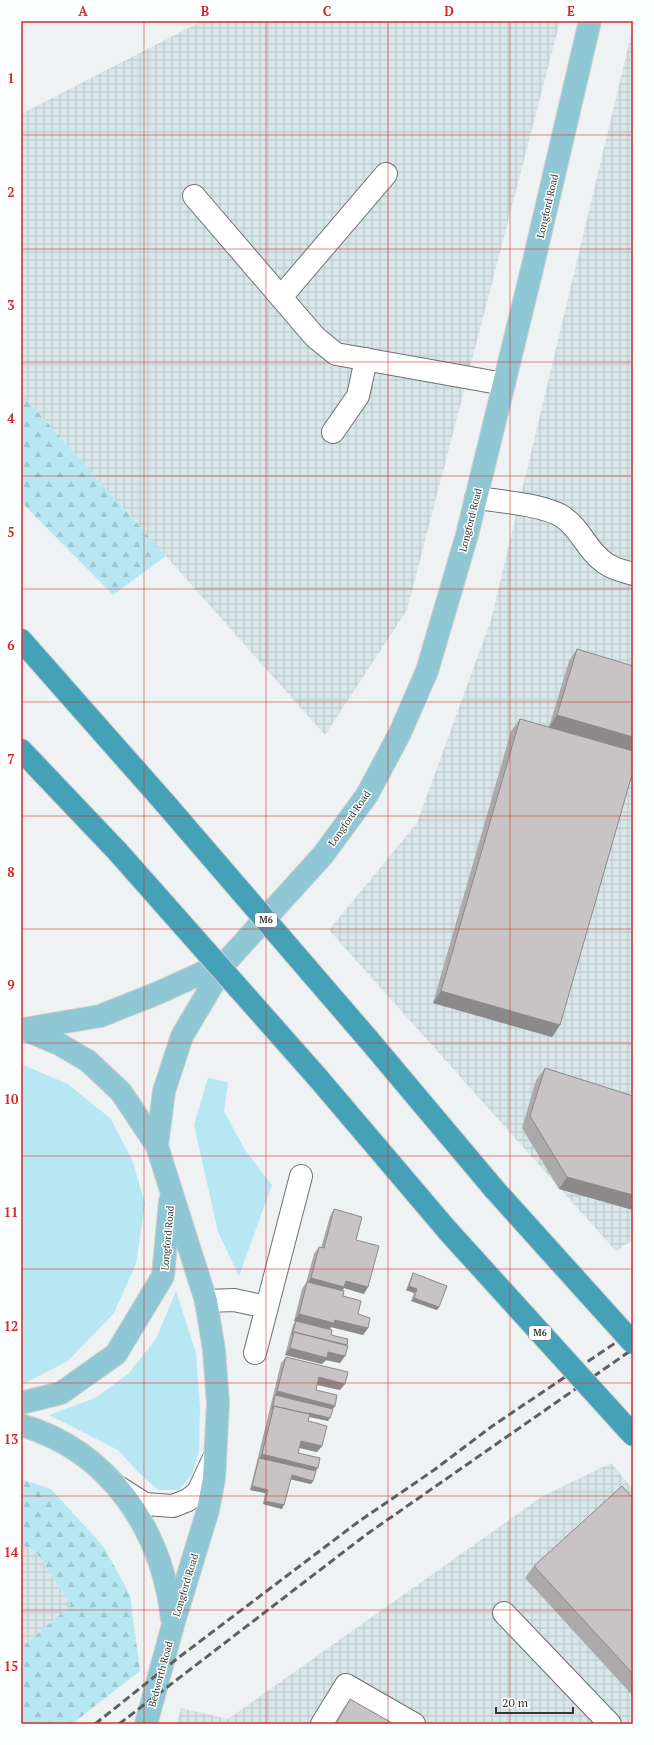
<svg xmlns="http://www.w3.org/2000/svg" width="654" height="1745" font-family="'PT Serif',serif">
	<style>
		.industrial { fill: url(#industrial-grid) }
		.grass { fill: #b8e7f4 }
		.forest { fill: url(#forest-firs) }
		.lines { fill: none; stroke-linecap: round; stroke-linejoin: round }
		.minor-casing { stroke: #6c7071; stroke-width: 24 }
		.major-casing { stroke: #cecfcf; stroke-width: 24 }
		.highway-casing { stroke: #cecfcf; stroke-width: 24 }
		.minor { stroke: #fff; stroke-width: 22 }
		.major { stroke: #8fc7d4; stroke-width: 22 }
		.highway { stroke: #45a1b8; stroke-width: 22 }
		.rail { stroke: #5d5f60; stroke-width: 3; stroke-dasharray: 8 4; stroke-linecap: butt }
		.highway-bridge-casing { stroke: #cecfcf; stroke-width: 24; stroke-linecap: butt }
		.highway-bridge { stroke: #45a1b8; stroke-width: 22 }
		.wall { fill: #aca9aa }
		.shaded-wall { fill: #8c898b }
		.building { fill: #c8c4c6; stroke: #8c898b }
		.grid { fill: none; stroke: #d62828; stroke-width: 1; stroke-opacity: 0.55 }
		.labels { text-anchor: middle; stroke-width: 3; stroke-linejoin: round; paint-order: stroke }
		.shield { fill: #feffff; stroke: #717272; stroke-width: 1 }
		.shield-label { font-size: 9px; font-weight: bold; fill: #343536 }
		.street-label { font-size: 10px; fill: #343536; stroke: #feffff }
		.neatline { fill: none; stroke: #d62828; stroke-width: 1.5 }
		.grid-label { font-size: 13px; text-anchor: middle; font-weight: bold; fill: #d62828 }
	</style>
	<defs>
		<pattern id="industrial-grid" width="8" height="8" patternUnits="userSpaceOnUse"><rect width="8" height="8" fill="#d8e6e9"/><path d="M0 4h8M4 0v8" fill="none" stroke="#bac6c8"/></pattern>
		<pattern id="forest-firs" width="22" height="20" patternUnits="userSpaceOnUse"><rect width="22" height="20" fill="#b8e7f4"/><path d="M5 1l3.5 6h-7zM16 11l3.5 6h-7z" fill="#9fc7d2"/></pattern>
	</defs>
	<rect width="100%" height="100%" fill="#eef2f3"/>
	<path class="industrial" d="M202,21H560L407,610L325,735L21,393V114Z
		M633,27V1240L616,1251L329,930L417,823L491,620Z
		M611,1463L633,1489V1724H177L181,1708L228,1719L543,1496Z
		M21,1544L37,1553L71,1605L21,1648Z"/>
	<path class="grass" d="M21,1064L68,1084L111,1119L133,1162L145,1204L136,1264L114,1313L68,1361L21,1385Z
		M208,1078L228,1082L224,1111L245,1150L272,1185L239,1276L218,1232L194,1125Z
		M176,1291L196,1353L200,1408L199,1452L192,1474L179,1490H158L137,1471L118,1450L49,1415L95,1398L128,1374L156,1339Z"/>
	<path class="forest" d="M21,393L166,556L113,595L21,502Z
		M21,1479L51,1489L104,1547L130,1595L140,1671L72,1724H21V1648L71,1605L37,1553L21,1544Z"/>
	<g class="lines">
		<defs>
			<path id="minor" d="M194,196L315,337L336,354L504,384
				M281,297L386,174
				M333,432L358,396L366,359
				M476,498C499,501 545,505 563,517C581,529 587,551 605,563C613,569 623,571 633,574
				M206,1301L234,1300L266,1307
				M255,1353L301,1176
				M118,1487L145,1504L173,1506L188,1500L198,1492L213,1460
				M504,1613L610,1724
				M322,1724L346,1685L414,1724"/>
			<path id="major" d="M21,1028L59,1044L88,1061L121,1092L157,1146L206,1301L214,1350L218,1403L214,1479L208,1510L173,1625L146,1724
				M24,1029L100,1016L158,993L226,962
				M157,1146L164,1091L182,1036L226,962L323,855L367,795L400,733L427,671L467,535L532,269L590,21
				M21,1403L61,1393L116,1354L163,1276L170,1201
				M21,1425C110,1451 162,1530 172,1619"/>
			<path id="highway" d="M21,640L164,802
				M21,750L118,852
				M368,1039L495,1190
				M318,1078L448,1231"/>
		</defs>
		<use href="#minor" class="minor-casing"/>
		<use href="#major" class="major-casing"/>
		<use href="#highway" class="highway-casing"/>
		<use href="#minor" class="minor"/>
		<use href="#major" class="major"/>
		<use href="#highway" class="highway"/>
		<path class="rail" d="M95,1724L178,1658L358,1522L434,1470L491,1427L633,1331
			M119,1724L367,1534L633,1349"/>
		<defs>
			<path id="highway-bridge" d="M164,802L368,1039
				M118,852L318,1078
				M495,1190L633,1343
				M448,1231L633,1435"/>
		</defs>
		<use href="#highway-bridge" class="highway-bridge-casing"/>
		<use href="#highway-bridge" class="highway-bridge"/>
	</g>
	<path class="wall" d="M577,649L560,1025L552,1037L433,1003L511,731L520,719L549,727L569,661Z
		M545,1068L633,1096V1210L559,1189L522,1128L536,1080Z
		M334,1209L356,1240L364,1294L344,1288L342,1291L343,1296L368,1328L363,1335L331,1327L330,1330L331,1335L347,1345L345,1356L340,1363L326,1360L322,1364L285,1355L293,1325L295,1322L294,1321L302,1289L306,1283L314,1254L319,1247L321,1248L330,1216Z
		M413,1273L439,1307L437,1310L411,1301L414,1293L406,1290L411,1277Z
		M286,1357L340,1390L317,1385L316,1390L335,1406L332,1409L330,1418L328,1421L309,1417L308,1421L322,1446L317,1452L299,1448L298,1453L316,1471L313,1481L311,1484L291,1479L282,1509L263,1504L265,1493L250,1490L281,1363Z
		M633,1498V1696L525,1578L534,1566Z
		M350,1699L394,1724H334L343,1709Z"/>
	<path class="shaded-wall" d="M557,715L633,737V752L549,727Z
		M441,991L560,1025L552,1037L433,1003Z
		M567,1177L633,1195V1210L559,1189Z
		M311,1278L346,1281L368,1287L364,1294L344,1288L340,1294L306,1285Z
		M409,1286L417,1289L414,1293L406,1290Z
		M414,1298L439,1307L437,1310L411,1301Z
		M299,1314L335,1320L368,1328L363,1335L331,1327L329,1330L294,1321Z
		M290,1348L328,1352L345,1356L340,1363L326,1360L322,1364L285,1355Z
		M319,1377L345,1384L340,1390L314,1384Z
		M277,1391L335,1406L330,1413L275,1395Z
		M309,1413L330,1418L328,1421L306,1416Z
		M301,1441L322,1446L317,1452L296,1447Z
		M262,1454L318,1468L313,1475L259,1458Z
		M292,1475L313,1481L311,1484L289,1479Z
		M252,1486L268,1490L265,1493L250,1490Z
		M265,1501L284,1505L282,1509L263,1504Z"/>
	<path class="building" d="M577,649L633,666V737L557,715Z
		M520,719L633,751V771L560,1025L441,991Z
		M545,1068L633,1096V1195L567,1177L530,1116Z
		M334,1209L362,1217L356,1240L379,1246L368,1287L346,1281L344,1287L311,1278L319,1247L324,1248Z
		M413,1273L447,1286L439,1307L414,1298L417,1289L409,1286Z
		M307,1282L344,1291L343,1296L361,1301L358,1314L370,1318L368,1328L335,1320L334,1323L299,1314Z
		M296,1321L332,1330L331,1335L348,1339L347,1345L294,1332L292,1335Z
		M294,1332L348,1346L345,1356L328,1352L327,1358L290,1348Z
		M286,1357L348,1372L345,1384L319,1377L316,1390L337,1395L335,1406L277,1391Z
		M275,1395L333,1409L330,1418L309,1413L308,1414L274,1406L272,1409Z
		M274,1406L310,1414L308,1421L327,1426L322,1446L301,1441L298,1453L320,1458L318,1468L262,1454Z
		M259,1458L316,1471L313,1481L292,1475L284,1505L265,1501L268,1490L252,1486Z
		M622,1486L633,1498V1674L534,1566Z
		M350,1699L394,1724H336Z"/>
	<path class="grid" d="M144,21V1724M266,21V1724M388,21V1724M510,21V1724M21,135H633M21,249H633M21,362H633M21,476H633M21,589H633M21,702H633M21,816H633M21,929H633M21,1043H633M21,1156H633M21,1269H633M21,1383H633M21,1496H633M21,1610H633"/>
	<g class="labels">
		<g class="shield">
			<rect x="255" y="913" width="22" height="14" rx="3"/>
			<rect x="529" y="1326" width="22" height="14" rx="3"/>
		</g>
		<g class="shield-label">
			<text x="266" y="923">M6</text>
			<text x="540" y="1336">M6</text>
		</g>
		<g class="street-label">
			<text transform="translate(547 206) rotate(-77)" y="4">Longford Road</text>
			<text transform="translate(470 520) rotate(-76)" y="4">Longford Road</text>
			<text transform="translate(349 818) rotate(-55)" y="4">Longford Road</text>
			<text transform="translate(167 1238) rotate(-85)" y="4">Longford Road</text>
			<text transform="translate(185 1585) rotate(-73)" y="4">Longford Road</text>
			<text transform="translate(160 1674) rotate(-75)" y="4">Bedworth Road</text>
		</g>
	</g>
	<rect width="654" height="1745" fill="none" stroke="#feffff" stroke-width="44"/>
	<path d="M496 1707v6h77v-6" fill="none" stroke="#343536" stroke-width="2"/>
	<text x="502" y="1707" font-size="12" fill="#343536" stroke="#feffff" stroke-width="3" paint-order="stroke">20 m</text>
	<rect x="22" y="22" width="610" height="1701" class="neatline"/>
	<g class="grid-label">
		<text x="83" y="16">A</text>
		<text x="205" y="16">B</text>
		<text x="327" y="16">C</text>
		<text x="449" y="16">D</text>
		<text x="571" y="16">E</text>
		<text x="11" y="83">1</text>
		<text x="11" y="197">2</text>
		<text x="11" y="310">3</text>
		<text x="11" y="423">4</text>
		<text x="11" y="537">5</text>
		<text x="11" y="650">6</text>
		<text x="11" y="764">7</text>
		<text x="11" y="877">8</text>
		<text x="11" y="990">9</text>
		<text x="11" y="1104">10</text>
		<text x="11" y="1217">11</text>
		<text x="11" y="1331">12</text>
		<text x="11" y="1444">13</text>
		<text x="11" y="1557">14</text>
		<text x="11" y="1671">15</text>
	</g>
</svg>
